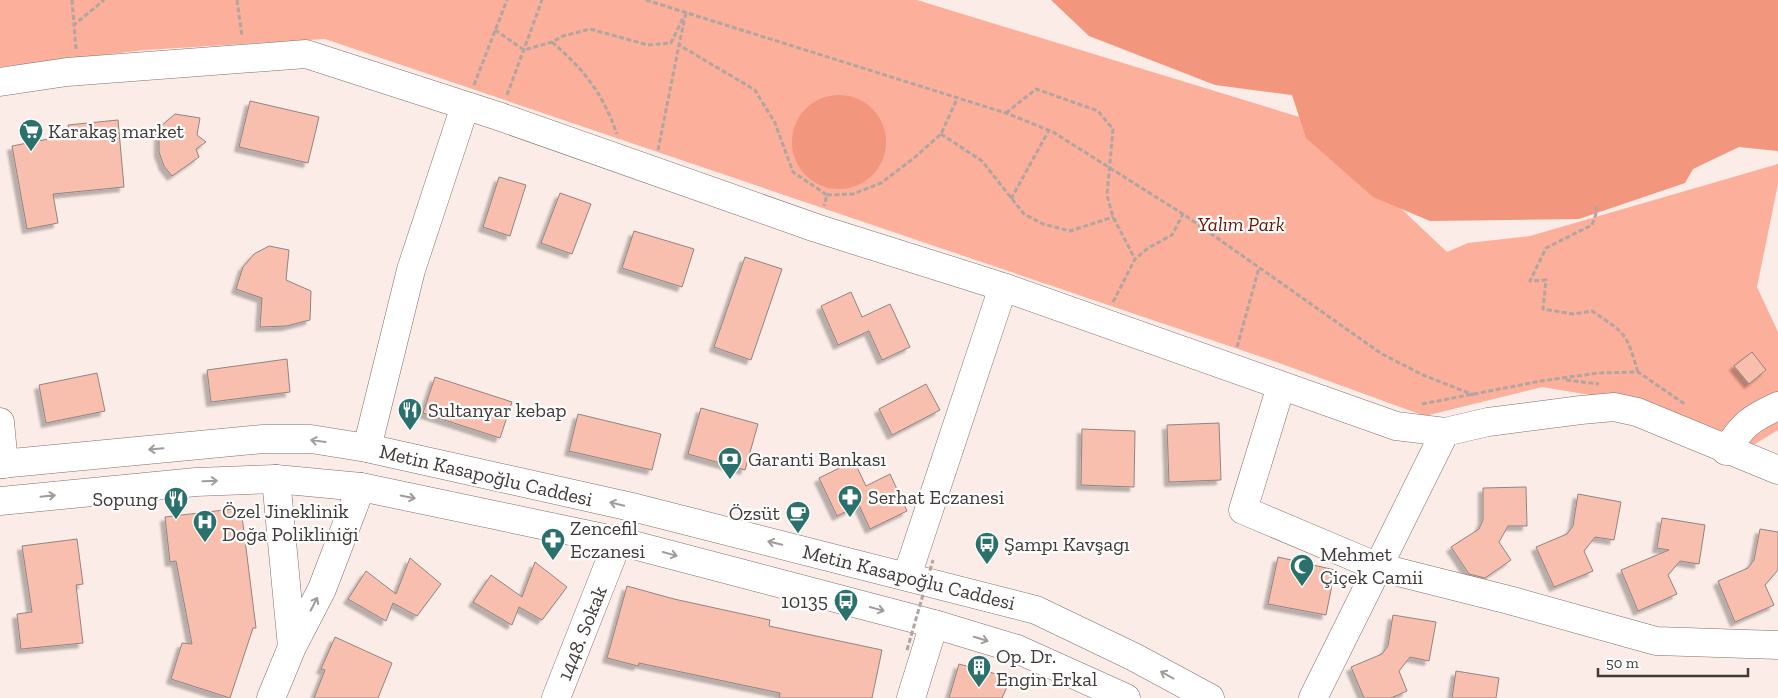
<svg xmlns="http://www.w3.org/2000/svg" width="1778" height="698" font-family="'Zilla Slab',serif">
	<style>
		.green { fill: #fcaf9a }
		.water { fill: #f2967d }
		.building { fill: #f8bfaf; stroke: #928481; filter: url(#shadow) }
		.lines { fill: none; stroke-linecap: round; stroke-linejoin: round }
		.minor-casing { stroke: #7d706c; stroke-width: 29 }
		.major-casing { stroke: #7d706c; stroke-width: 29 }
		.path { stroke: #b1a5a2; stroke-width: 3; stroke-dasharray: 5 2.5; stroke-linecap: butt }
		.minor { stroke: #fff; stroke-width: 28 }
		.major { stroke: #fff; stroke-width: 28 }
		.path-bridge { stroke: #b1a5a2; stroke-width: 3; stroke-dasharray: 5 2.5; stroke-linecap: butt }
		.oneway { stroke: #a09c9c }
		.labels { text-anchor: middle; stroke-width: 4.5; stroke-linejoin: round; paint-order: stroke }
		.poi-label { font-size: 20px; fill: #403a38; stroke: #fdfdfd; text-anchor: start }
		.park-label { font-size: 20px; font-style: italic; fill: #651500; stroke: #fdfdfd }
		.street-label { font-size: 20px; fill: #403a38; stroke: #fdfdfd }
	</style>
	<defs>
		<filter id="shadow"><feDropShadow dx="-4.5" dy="4.5" stdDeviation="1" flood-color="#0004"/></filter>
	</defs>
	<rect width="100%" height="100%" fill="#fbece7"/>
	<path class="green" d="M0,0H917L1306,119L1447,252L1468,243L1530,236L1778,164V184L1757,287L1778,332V430L1745,450L1683,416L1645,404L1542,387L1425,416L1279,363L325,39L145,50L0,67Z"/>
	<path class="water" d="M1051,0H1778V151L1739,147L1693,169L1685,183L1579,219L1430,221L1373,197L1306,138L1292,95L1215,85L1089,36Z
		M792 142a47 47 0 1 1 94 0a47 47 0 1 1-94 0Z"/>
	<path class="building" d="M250,101L319,117L308,163L239,147Z
		M175,114L200,118L197,135L206,142L196,149L199,157L172,176L164,166L159,152V128Z
		M118,120L124,187L53,194L58,223L27,229L12,146L69,135L68,125Z
		M499,177L526,185L510,236L483,227Z
		M560,193L591,204L572,254L541,243Z
		M634,231L694,249L682,287L622,268Z
		M269,246L289,250L286,280L311,291L310,320L286,326L260,327L262,298L236,289L243,267L254,254Z
		M745,257L782,269L751,360L714,347Z
		M851,292L862,317L890,304L910,347L882,360L869,331L838,345L821,306Z
		M1752,352L1766,370L1749,384L1734,366Z
		M287,359L290,392L211,402L207,370Z
		M97,373L105,411L46,423L39,385Z
		M435,377L512,402L500,438L423,413Z
		M926,384L940,410L892,435L879,409Z
		M701,408L758,424L745,470L688,454Z
		M578,414L661,434L652,470L569,451Z
		M1219,423L1221,480L1169,482L1167,425Z
		M1082,429L1135,431L1134,487L1081,485Z
		M854,461L866,486L890,474L907,511L870,529L859,505L837,516L819,478Z
		M1526,487L1527,526H1508L1499,542L1511,560L1485,578L1469,574L1451,547L1479,529L1483,520V488Z
		M1578,494L1621,502L1614,540L1595,537L1584,551L1593,571L1554,587L1536,547L1567,534L1573,526Z
		M241,508L256,628H253L230,698L171,679L182,643L192,644L176,561L170,562L165,517Z
		M1662,518L1705,525L1699,564L1680,561L1668,575L1677,594L1638,611L1621,570L1669,550L1657,548Z
		M1760,529L1778,532V570L1765,585L1774,605L1735,622L1718,581L1748,568L1754,560Z
		M77,539L83,584L76,585L83,643L21,649L17,614L32,612L22,546Z
		M1278,557L1335,570L1326,615L1268,604Z
		M410,558L441,584L417,616L393,603L386,621L348,599L366,571L396,594Z
		M535,562L567,587L542,620L519,607L512,625L473,602L491,575L522,597Z
		M627,586L674,599L770,620L769,626L882,650L872,698H779L780,693L639,663L638,666L607,658Z
		M1393,615L1436,622L1429,661L1410,657L1399,671L1407,691L1391,698H1364L1351,667L1382,654L1388,646Z
		M335,637L392,663L378,698H314L325,670L321,669Z
		M959,664L1011,678L1002,698H949Z
		M1456,671L1499,678L1496,698H1452Z"/>
	<g class="lines">
		<defs>
			<path id="minor" d="M0,82L67,72L306,54L498,116L816,228L1003,287L1396,426L1445,432L1488,422L1581,410L1614,407L1637,412L1778,470
				M1281,386L1243,510L1378,567L1509,600L1656,641L1778,645
				M0,422L4,464
				M367,448L411,270L465,106
				M1726,451C1743,424 1750,419 1778,406
				M276,479L292,647
				M907,576L1003,287
				M271,698L292,647L322,589L361,487
				M556,698L618,541
				M911,698L934,624
				M1313,698L1445,432"/>
			<path id="major" d="M0,464L263,439H311L367,448L636,508L1036,610L1134,657L1210,698
				M0,501L196,482L276,479L361,487L618,541L934,624L1017,649L1126,698"/>
		</defs>
		<use href="#minor" class="minor-casing"/>
		<use href="#major" class="major-casing"/>
		<path class="path" d="M72,0L74,25
			M237,0L242,36
			M646,0L1006,113L1053,132L1183,214L1382,354L1423,375L1474,395
			M686,13L679,45L755,90L775,123L793,172L827,195L824,206
			M495,30L524,50L552,42L563,36L590,29L648,45L671,43L683,18
			M552,42C585,71 602,92 617,134
			M76,49L74,25L104,0
			M474,85L507,0
			M507,95L542,0
			M1006,113L1036,89L1098,111L1113,129L1107,195L1113,217L1135,259
			M941,134L982,161L1024,214L1043,224L1070,231L1113,217
			M658,150L679,45
			M827,195L853,194L881,183L914,158L941,134L957,99
			M1011,199L1049,130
			M1595,206L1597,211L1592,225L1546,248L1530,281L1546,280L1543,309L1573,314L1592,311C1626,334 1626,332 1638,372
			M1113,302L1135,259L1148,248L1172,235L1183,214
			M1237,347L1259,268
			M1566,380L1599,384
			M1422,404L1541,381L1598,373L1638,372L1686,405"/>
		<use href="#minor" class="minor"/>
		<use href="#major" class="major"/>
		<path class="path-bridge" d="M907,650L933,560"/>
	</g>
	<defs><path id="oneway-shaft" d="M-6 0H5M1.5-3L5.5 0L1.5 3" fill="none" stroke-width="1.6" stroke-linecap="round" stroke-linejoin="round" transform="scale(1.25)"/></defs>
	<g class="oneway">
		<use href="#oneway-shaft" transform="translate(318 441) rotate(-172)"/>
		<use href="#oneway-shaft" transform="translate(156 449) rotate(175)"/>
		<use href="#oneway-shaft" transform="translate(210 481) rotate(-2)"/>
		<use href="#oneway-shaft" transform="translate(48 496) rotate(-6)"/>
		<use href="#oneway-shaft" transform="translate(408 497) rotate(12)"/>
		<use href="#oneway-shaft" transform="translate(617 504) rotate(-167)"/>
		<use href="#oneway-shaft" transform="translate(775 543) rotate(-166)"/>
		<use href="#oneway-shaft" transform="translate(670 554) rotate(15)"/>
		<use href="#oneway-shaft" transform="translate(314 604) rotate(-63)"/>
		<use href="#oneway-shaft" transform="translate(877 609) rotate(15)"/>
		<use href="#oneway-shaft" transform="translate(981 639) rotate(17)"/>
		<use href="#oneway-shaft" transform="translate(1167 675) rotate(-151)"/>
	</g>
	<defs>
		<symbol id="supermarket-pin" viewBox="-11 -11 22 30"><path d="M0 17L-7.5 6A9.5 9.5 0 1 1 7.5 6Z" fill="#29716a" stroke="#fdfdfd"/><path d="M-6-5.5h2.5l.6 2H6L4.5 2H-2.5L-4.4-4H-6ZM-1.5 3.2a1.3 1.3 0 1 0 .1 0ZM3 3.2a1.3 1.3 0 1 0 .1 0Z" fill="#fff"/></symbol>
		<symbol id="restaurant-pin" viewBox="-11 -11 22 30"><path d="M0 17L-7.5 6A9.5 9.5 0 1 1 7.5 6Z" fill="#29716a" stroke="#fdfdfd"/><path d="M-5-6h1v4h1v-4h1v4h1v-4h1v5L-1.5 .5V6h-2V.5L-5-1ZM5-6V6H3V1.5H1.5Q1.5-4 5-6Z" fill="#fff"/></symbol>
		<symbol id="bank-pin" viewBox="-11 -11 22 30"><path d="M0 17L-7.5 6A9.5 9.5 0 1 1 7.5 6Z" fill="#29716a" stroke="#fdfdfd"/><path d="M-6-4H6V4H-6ZM0-2.3a2.3 2.3 0 1 0 0 4.6a2.3 2.3 0 1 0 0-4.6Z" fill="#fff"/></symbol>
		<symbol id="pharmacy-pin" viewBox="-11 -11 22 30"><path d="M0 17L-7.5 6A9.5 9.5 0 1 1 7.5 6Z" fill="#29716a" stroke="#fdfdfd"/><path d="M-2-6h4v4h4v4h-4v4h-4v-4h-4v-4h4Z" fill="#fff"/></symbol>
		<symbol id="cafe-pin" viewBox="-11 -11 22 30"><path d="M0 17L-7.5 6A9.5 9.5 0 1 1 7.5 6Z" fill="#29716a" stroke="#fdfdfd"/><path d="M-5.5-4.5H6V0H3Q3 3.5 0 3.5H-2.5Q-5.5 3.5-5.5 0ZM3-3.2v2h1.7v-2ZM-6 4.5H4V6H-6Z" fill="#fff"/></symbol>
		<symbol id="hospital-pin" viewBox="-11 -11 22 30"><path d="M0 17L-7.5 6A9.5 9.5 0 1 1 7.5 6Z" fill="#29716a" stroke="#fdfdfd"/><path d="M-5-5h3v3.5h4V-5h3V5h-3V1.5h-4V5h-3Z" fill="#fff"/></symbol>
		<symbol id="bus-pin" viewBox="-11 -11 22 30"><path d="M0 17L-7.5 6A9.5 9.5 0 1 1 7.5 6Z" fill="#29716a" stroke="#fdfdfd"/><path d="M-5-6H5V4H4V6H2V4H-2V6H-4V4H-5ZM-3.5-4V0h7V-4ZM-3.5 1.2v1.5H-2V1.2ZM2 1.2v1.5H3.5V1.2Z" fill="#fff"/></symbol>
		<symbol id="mosque-pin" viewBox="-11 -11 22 30"><path d="M0 17L-7.5 6A9.5 9.5 0 1 1 7.5 6Z" fill="#29716a" stroke="#fdfdfd"/><path d="M3.5-4.9A6 6 0 1 0 3.5 4.9A5 5 0 1 1 3.5-4.9Z" fill="#fff"/></symbol>
		<symbol id="building-pin" viewBox="-11 -11 22 30"><path d="M0 17L-7.5 6A9.5 9.5 0 1 1 7.5 6Z" fill="#29716a" stroke="#fdfdfd"/><path d="M-4-6H4V6H1V3H-1V6H-4ZM-2.5-4.3h1.7v1.8h-1.7ZM.8-4.3h1.7v1.8H.8ZM-2.5-1h1.7V.8h-1.7ZM.8-1h1.7V.8H.8Z" fill="#fff"/></symbol>
	</defs>
	<g fill-rule="evenodd">
		<use href="#supermarket-pin" x="17" y="117" width="28" height="38"/>
		<use href="#restaurant-pin" x="396" y="396" width="28" height="38"/>
		<use href="#bank-pin" x="716" y="445" width="28" height="38"/>
		<use href="#pharmacy-pin" x="836" y="483" width="28" height="38"/>
		<use href="#restaurant-pin" x="162" y="485" width="28" height="38"/>
		<use href="#cafe-pin" x="784" y="499" width="28" height="38"/>
		<use href="#hospital-pin" x="191" y="508" width="28" height="38"/>
		<use href="#pharmacy-pin" x="539" y="526" width="28" height="38"/>
		<use href="#bus-pin" x="973" y="530" width="28" height="38"/>
		<use href="#mosque-pin" x="1288" y="552" width="28" height="38"/>
		<use href="#bus-pin" x="832" y="587" width="28" height="38"/>
		<use href="#building-pin" x="965" y="653" width="28" height="38"/>
	</g>
	<g class="labels">
		<g class="poi-label">
			<text x="48" y="138">Karakaş market</text>
			<text x="428" y="417">Sultanyar kebap</text>
			<text x="748" y="466">Garanti Bankası</text>
			<text x="868" y="504">Serhat Eczanesi</text>
			<text x="158" y="506" text-anchor="end">Sopung</text>
			<text x="222" y="518">Özel Jineklinik<tspan x="222" dy="23">Doğa Polikliniği</tspan></text>
			<text x="780" y="520" text-anchor="end">Özsüt</text>
			<text x="570" y="535">Zencefil<tspan x="570" dy="23">Eczanesi</tspan></text>
			<text x="1004" y="551">Şampı Kavşagı</text>
			<text x="1320" y="561">Mehmet<tspan x="1320" dy="23">Çiçek Camii</tspan></text>
			<text x="828" y="608" text-anchor="end">10135</text>
			<text x="996" y="663">Op. Dr.<tspan x="996" dy="23">Engin Erkal</tspan></text>
		</g>
		<g class="park-label">
			<text x="1241" y="231">Yalım Park</text>
		</g>
		<g class="street-label">
			<text transform="translate(486 475) rotate(13)" y="7">Metin Kasapoğlu Caddesi</text>
			<text transform="translate(909 577) rotate(14)" y="7">Metin Kasapoğlu Caddesi</text>
			<text transform="translate(582 633) rotate(-68)" y="7">1448. Sokak</text>
		</g>
	</g>
	<path d="M1598 668v8h150v-8" fill="none" stroke="#403a38" stroke-width="2.5"/>
	<text x="1606" y="668" font-size="15" fill="#403a38" stroke="#fdfdfd" stroke-width="4" paint-order="stroke">50 m</text>
</svg>
